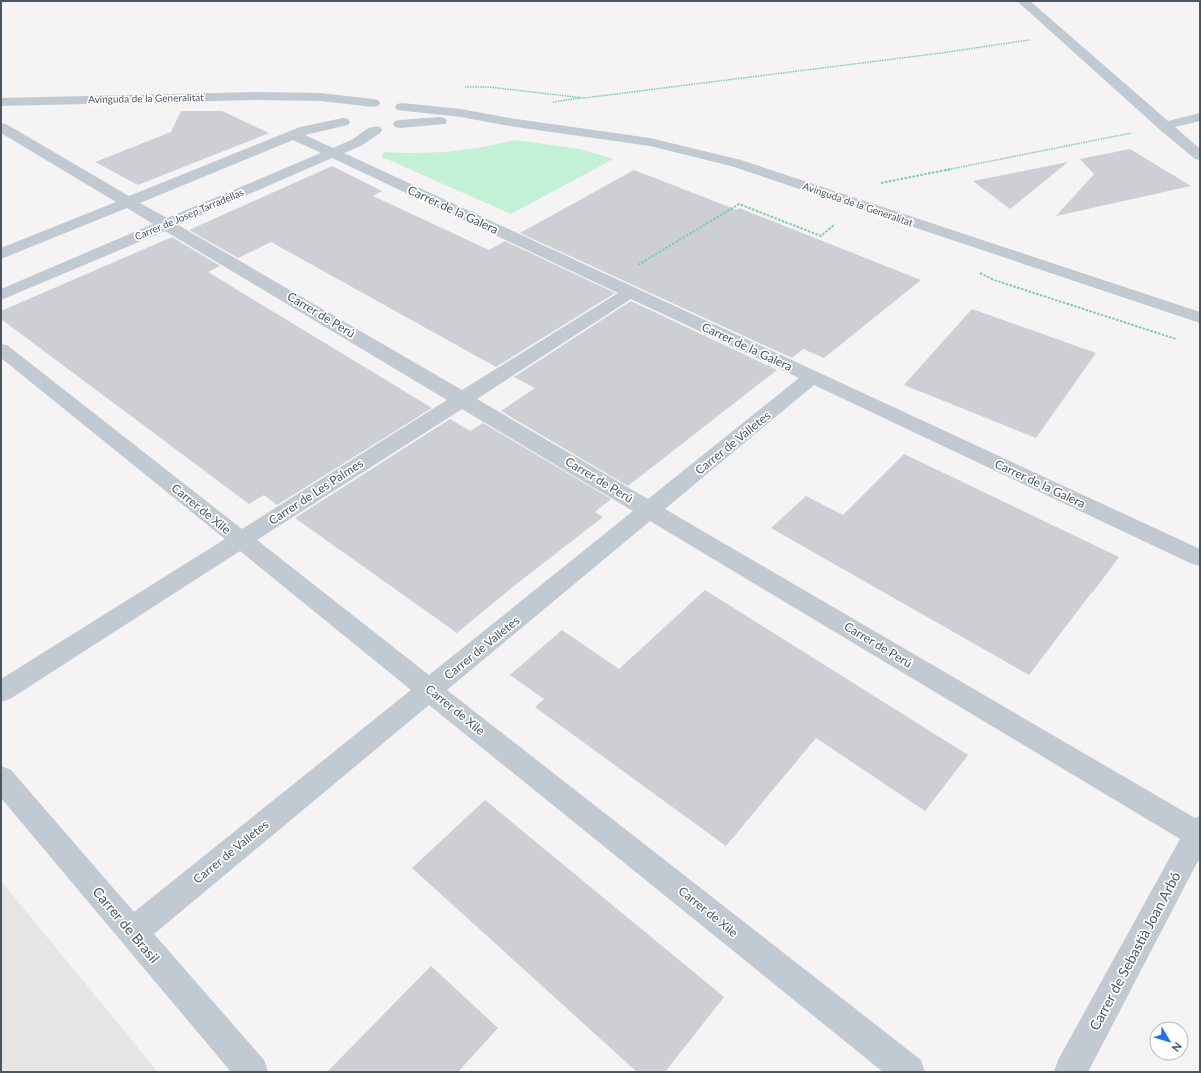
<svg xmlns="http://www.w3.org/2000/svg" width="1201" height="1073" font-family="Lato,sans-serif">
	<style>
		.education { fill: #e6e4e5 }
		.green { fill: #c3f1d5 }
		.building { fill: #cdcfd5 }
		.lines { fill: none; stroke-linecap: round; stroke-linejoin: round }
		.path-far1 { stroke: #7ad0a6; stroke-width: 1.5; stroke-dasharray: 1.5 1; stroke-linecap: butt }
		.path { stroke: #7ad0a6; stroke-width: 2; stroke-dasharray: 2.5 1.5; stroke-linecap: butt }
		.minor { fill: #c1cad2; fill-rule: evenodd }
		.labels { text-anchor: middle; stroke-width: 3.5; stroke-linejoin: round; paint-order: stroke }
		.far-street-label { font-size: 10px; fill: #4a5661; stroke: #fff }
		.street-label { font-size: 12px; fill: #4a5661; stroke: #fff }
		.near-street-label { font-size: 14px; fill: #4a5661; stroke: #fff }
	</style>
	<rect width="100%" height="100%" fill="#f5f3f3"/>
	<path class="education" d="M1,881L158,1072H1Z"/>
	<path class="green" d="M515,140L580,149L613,159L511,214L382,157L384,152C431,155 469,151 515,140Z"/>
	<path class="building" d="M181,111H222L269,133L138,185L95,162L171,132Z
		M1130,149L1191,186L1056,216L1094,174L1080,159Z
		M1068,162L1010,209L973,181Z
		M332,166L382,191L373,196L489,250L505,241L615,293L496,367L271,242L238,258L189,230Z
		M634,170L737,210L739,208L921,280L824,358L803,349L792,358L520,233Z
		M172,237L220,266L208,272L432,408L277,505L264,495L249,504L1,319V311Z
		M631,301L777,370L628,486L501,411L535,388L514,377Z
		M972,309L1096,353L1036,438L904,385Z
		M450,419L470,431L483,423L611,499L595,512L603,517L514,586L457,633L295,518Z
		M904,454L1119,557L1093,592H1092L1029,675L771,528L806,496L843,515Z
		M705,590L968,755L925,811L816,738L726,846L535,707L544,699L510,675L562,630L619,669Z
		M485,800L724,997L665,1072H637L412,868Z
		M431,966L498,1028L458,1072H327Z"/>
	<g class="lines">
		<path class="path-far1" d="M465,87H489L584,98L941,53L1029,40
			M553,102L580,98
			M946,170L1131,133"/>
		<path class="path" d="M881,183L951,169
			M638,265L739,204L821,236L835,224
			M980,273L994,280L1176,339"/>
		<path class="minor" d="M1017,1H1030L1168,121L1200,113V121L1175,127L1200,149V160L1195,159L1159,129Z
			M258,92L321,93L373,99L378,100L380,103L378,106L373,107L321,101L258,100L1,106V98Z
			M402,103L461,109L509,118L650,138L741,160L1200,312V323L731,166L650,146L509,126L461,117L397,110L395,107L397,104Z
			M440,117L445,118L447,121L445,124L400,128L395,127L393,124L395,121L400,120Z
			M343,118L348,119L350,122L348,125L305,135L333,148C339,145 345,143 351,140C361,135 368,124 380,127L382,130L380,133L361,146L344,153L1200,549V566L1192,564L814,385L665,509L1195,818L1200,816V857L1088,1072H1054L1058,1060L1180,839L650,521L447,690L921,1060L925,1072H883L429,705L154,934L264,1060L268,1072H231L1,798V766L11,770L134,912L411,690L240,551L10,699L1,702V679L225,539L1,358V344L7,345L242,529L447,400L165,231L1,300V289L153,224L127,208L1,259V248L116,202L1,133V123L6,124L129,196L300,127ZM293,140L321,153L167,218L140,203ZM332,158L618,293L462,390L178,225ZM631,299L799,378L648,499L477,399ZM462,409L633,511L429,675L257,540Z"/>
	</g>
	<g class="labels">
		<g class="far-street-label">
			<text transform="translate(146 98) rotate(-1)" y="4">Avinguda de la Generalitat</text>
			<text transform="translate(858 204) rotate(19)" y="4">Avinguda de la Generalitat</text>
			<text transform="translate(189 214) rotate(-23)" y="4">Carrer de Josep Tarradellas</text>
		</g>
		<g class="street-label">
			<text transform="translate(453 210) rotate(25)" y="4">Carrer de la Galera</text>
			<text transform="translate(321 315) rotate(31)" y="4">Carrer de Perú</text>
			<text transform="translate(747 347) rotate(25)" y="4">Carrer de la Galera</text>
			<text transform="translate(733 443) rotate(-39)" y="4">Carrer de Valletes</text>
			<text transform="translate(599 480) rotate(31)" y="4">Carrer de Perú</text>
			<text transform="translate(1040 484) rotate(25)" y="4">Carrer de la Galera</text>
			<text transform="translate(316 492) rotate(-33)" y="4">Carrer de Les Palmes</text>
			<text transform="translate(201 509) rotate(39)" y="4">Carrer de Xile</text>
			<text transform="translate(878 645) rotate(31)" y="4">Carrer de Perú</text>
			<text transform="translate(482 648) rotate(-39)" y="4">Carrer de Valletes</text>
			<text transform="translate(455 710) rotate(39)" y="4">Carrer de Xile</text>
			<text transform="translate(231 852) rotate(-39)" y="4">Carrer de Valletes</text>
			<text transform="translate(708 912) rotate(39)" y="4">Carrer de Xile</text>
		</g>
		<g class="near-street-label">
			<text transform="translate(126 925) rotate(50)" y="5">Carrer de Brasil</text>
			<text transform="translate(1135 951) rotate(-62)" y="5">Carrer de Sebastià Joan Arbó</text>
		</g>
	</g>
	<rect width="1201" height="1073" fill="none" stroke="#4a5661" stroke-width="4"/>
	<g transform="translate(1169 1041) rotate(128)"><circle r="19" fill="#ffffff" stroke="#b7bbc0"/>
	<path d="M0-3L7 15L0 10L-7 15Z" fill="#1a73e8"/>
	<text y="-6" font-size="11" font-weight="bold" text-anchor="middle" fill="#4a5661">N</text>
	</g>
</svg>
